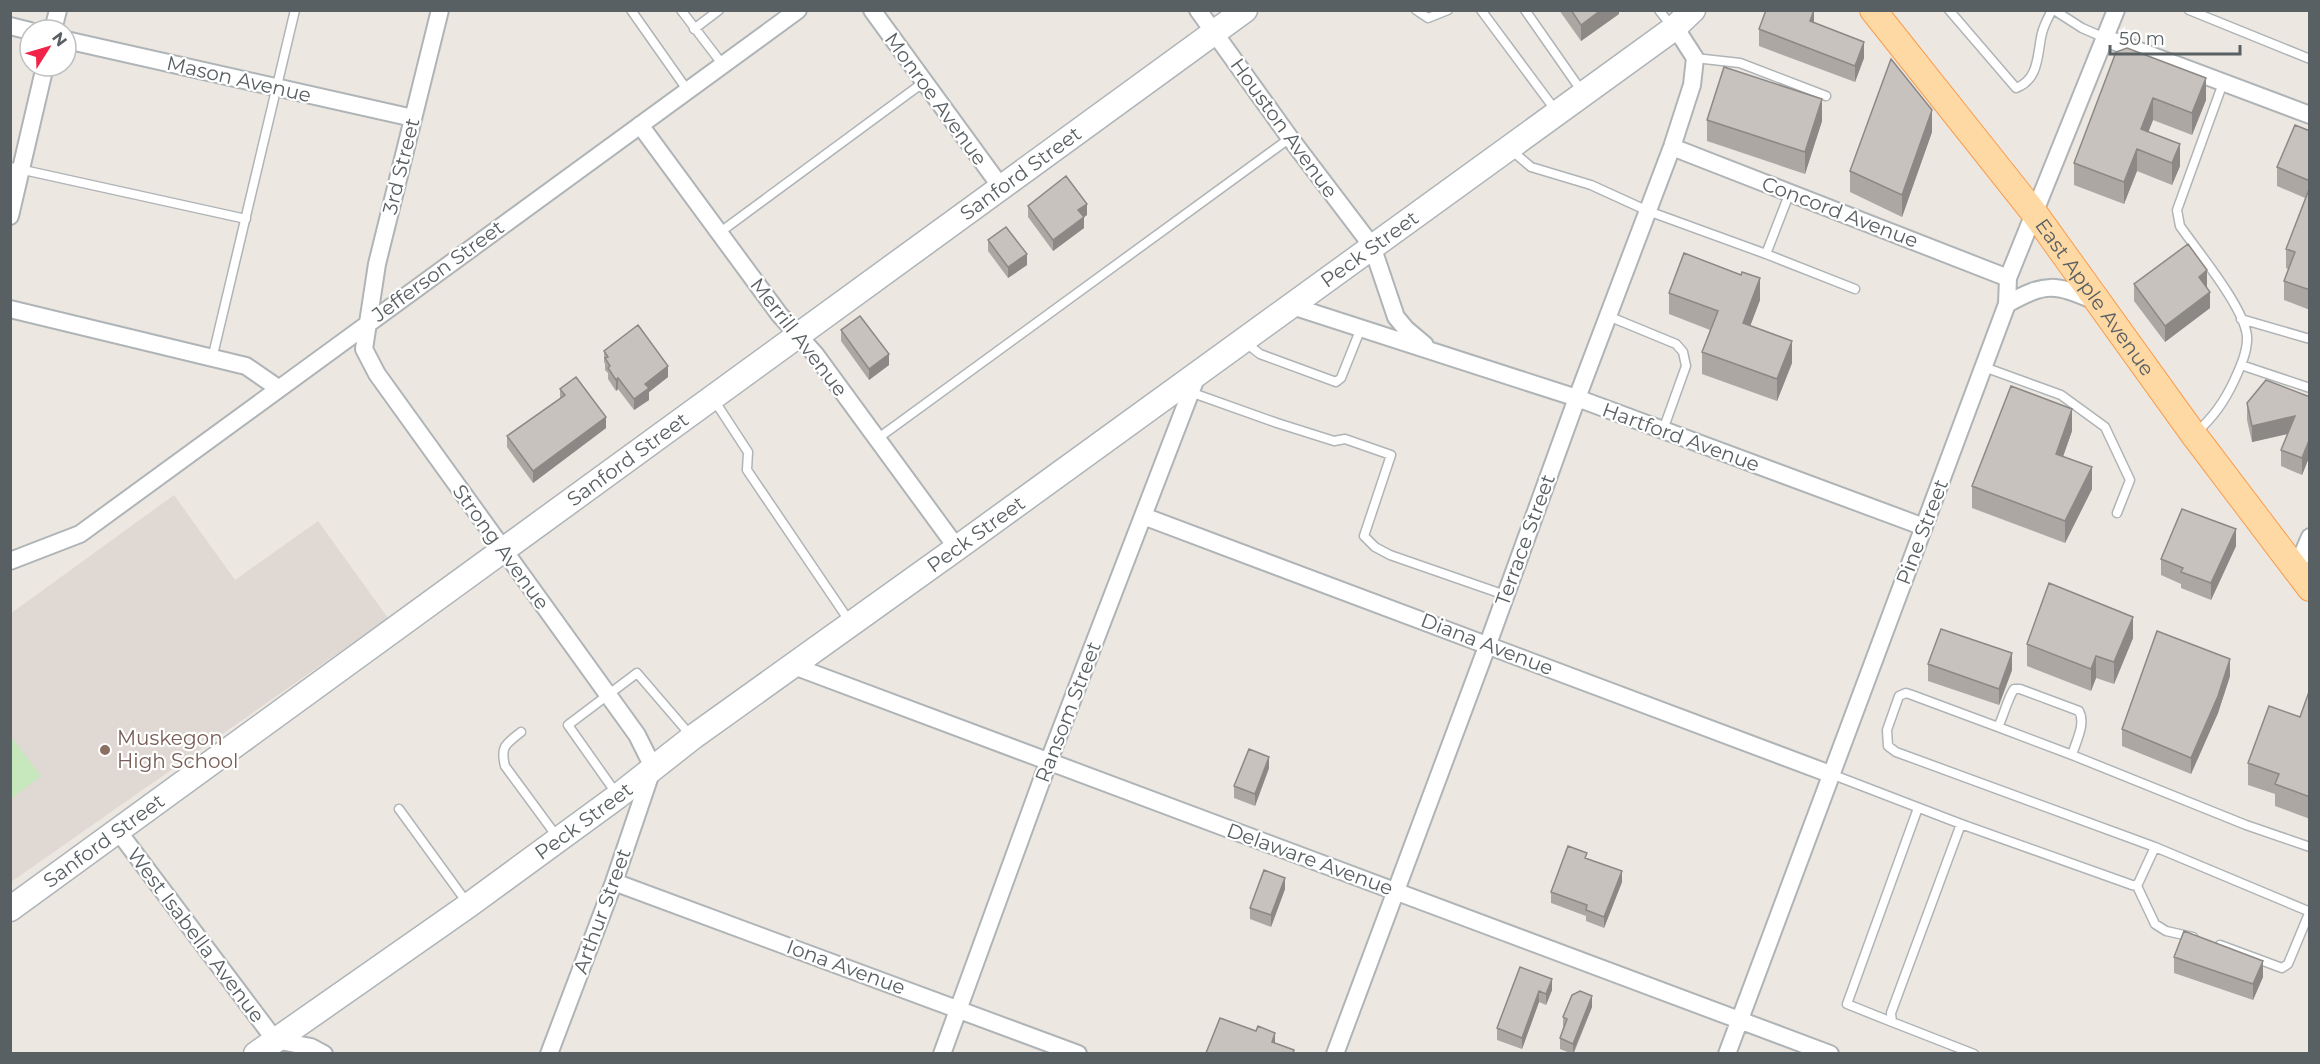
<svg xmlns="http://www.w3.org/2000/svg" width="2320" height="1064" font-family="Montserrat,sans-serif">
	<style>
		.education { fill: #e0d8d2 }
		.pitch { fill: #c7e7bc }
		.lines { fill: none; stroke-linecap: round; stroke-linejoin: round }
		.lane-casing { stroke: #afb4b7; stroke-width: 11 }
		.street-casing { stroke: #afb4b7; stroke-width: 20 }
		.secondary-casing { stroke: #aeb4b8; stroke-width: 27 }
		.primary-casing { stroke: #f89d4f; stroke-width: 28 }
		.lane { stroke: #fff; stroke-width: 8 }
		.street { stroke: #fff; stroke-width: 16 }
		.secondary { stroke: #fff; stroke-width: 24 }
		.primary { stroke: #ffd9a4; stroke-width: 26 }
		.wall { fill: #aca7a3 }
		.shaded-wall { fill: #8c8885 }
		.building { fill: #c8c2be; stroke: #8c8885; stroke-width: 1.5 }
		.education-dot { fill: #8d6e63; stroke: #fff; stroke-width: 2 }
		.labels { text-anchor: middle; stroke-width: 4.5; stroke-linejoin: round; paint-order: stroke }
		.street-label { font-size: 20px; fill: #596063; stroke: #fff }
		.education-label { font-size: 20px; fill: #785e54; stroke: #fff; text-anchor: start }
	</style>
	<rect width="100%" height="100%" fill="#ede7e1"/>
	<path class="education" d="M174,495L235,580L318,521L388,618L11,882L10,614Z"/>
	<path class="pitch" d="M10,735L41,776L11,799H10Z"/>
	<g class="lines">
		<defs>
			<path id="lane" d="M631,10L688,91
				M681,10L723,65
				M1416,10L1428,18L1448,10
				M1481,10L1556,111
				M1525,10L1583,93
				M1659,10L1673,28
				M1949,10L2016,88C2040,79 2037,53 2042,33C2044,25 2048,18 2052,10
				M2054,10L2082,28L2105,38
				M2189,10L2310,59
				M694,29L719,10
				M1695,58L1740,63L1826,96
				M1510,149L1531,167L1591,185L1648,211L1766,254L1790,192
				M10,167L246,219
				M719,233L924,82
				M1766,254L1855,289
				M1608,316L1676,344L1683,352L1686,366L1663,430
				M2241,319L2310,339
				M1246,343L1260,354L1336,382L1341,378L1361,328
				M212,359L295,10
				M2241,365L2310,388
				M1984,367L2061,395L2105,427L2130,480L2117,513
				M1190,392L1277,423L1334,441L1345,439L1391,455L1364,536L1375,547L1390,555L1505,595
				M714,400L748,452L747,470L850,622
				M2197,432C2214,416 2224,402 2234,381C2240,368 2248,351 2247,336C2244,307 2198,252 2180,226L2177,210L2223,83
				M877,439L1290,138
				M1998,727L2072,755
				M521,732C506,744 500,746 505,766L558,838
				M1831,774L1961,824
				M616,793L568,725L637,673L692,737
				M399,809L468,904
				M2155,847L2308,911
				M2137,886L2155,924L2166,931L2193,937
				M2220,945L2282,968L2288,964L2310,911
				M1892,1022L1847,1004L1918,808
				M1974,1054L1892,1022L1891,1013L1961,824L2132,885L2137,886L2155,847L1896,752L1888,746L1887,730L1899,696L1906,693L1912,695L1998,727C2004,715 2007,700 2014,689H2020L2079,711C2086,724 2076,741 2072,755L2246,825L2310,847"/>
			<path id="street" d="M440,10L377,264L364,349L377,374L637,735L653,767L614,882L549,1054
				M872,10L1001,187
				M1198,10L1290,138L1372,246L1396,317L1406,329L1425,345
				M10,26L30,31
				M53,30L58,10
				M2105,38L2310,115
				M66,40L413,118
				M640,125L779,314L815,354L957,548
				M1672,147L2008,278
				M10,216L45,66
				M2007,304C2046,282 2055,284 2095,301
				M1292,306L1577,398L1924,527
				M10,309L246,366L278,388
				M1143,516L1830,774
				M10,561L80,534L798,10
				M2296,569L2310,537
				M791,665L1830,1054
				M118,831L275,1040L311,1047L324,1054
				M614,882L1078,1054
				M942,1054L1048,763L1198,373
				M1335,1054L1488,644L1577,398L1672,147L1692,85L1695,58L1675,27
				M1727,1054L2007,304L2008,278L2116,10"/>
			<g id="secondary">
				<path id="s1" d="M10,909L1245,10"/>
				<path id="s2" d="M256,1054L469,905L618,796L693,737L957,548L1673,29L1693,10"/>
			</g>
			<g id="primary">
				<path id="s3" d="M1873,10L2035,214L2194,435L2310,588"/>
			</g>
		</defs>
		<use href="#lane" class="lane-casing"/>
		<use href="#street" class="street-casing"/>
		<use href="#secondary" class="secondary-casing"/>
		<use href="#primary" class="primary-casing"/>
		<use href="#lane" class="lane"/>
		<use href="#street" class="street"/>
		<use href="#secondary" class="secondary"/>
		<use href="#primary" class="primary"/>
	</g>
	<path class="wall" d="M1559,10H1619V14L1581,41Z
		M1814,10V23L1864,58L1855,82L1759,46V29Z
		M2116,52L2206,100L2192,135L2153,120L2148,132L2180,166L2172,185L2137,171L2124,204L2074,185V163Z
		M1707,120L1822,121L1805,174L1707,141Z
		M2310,131V310L2284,300V281L2288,269L2286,268V249L2305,198L2277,186V167Z
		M1932,132L1902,217L1850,192V171Z
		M1028,206L1087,215L1084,217V228L1053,251L1028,217Z
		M988,240L1027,265L1008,278L988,251Z
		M2134,284L2207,287L2210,308L2165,342L2134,301Z
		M1669,293L1760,300L1750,326L1792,363L1777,401L1702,374V352L1710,330L1669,314Z
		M841,330L889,365L869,380L841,341Z
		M604,351L668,377L649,392V400L634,410L618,389L616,391L608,379V373L605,370V364L604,362Z
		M560,389L606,428L533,483L507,447V436L560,399Z
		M2310,397V455L2302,475L2281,466V450L2288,434L2252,442L2247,420V403Z
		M2072,431L2063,457L2092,489L2065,543L1972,508V486Z
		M2236,546L2211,600L2181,588V584L2161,575V559Z
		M2133,638L2114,684L2096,678L2091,691L2027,666V644Z
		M1928,664L2012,670L1999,705L1928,681Z
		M2230,676L2218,713L2191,774L2122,746V729Z
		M2310,689V819L2275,806V794L2248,785V763L2300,717Z
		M1269,768L1255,806L1234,798V786Z
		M1622,882L1604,928L1586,921V916L1551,903V892Z
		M1285,889L1271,927L1250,919V908Z
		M2174,957L2263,977L2253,1000L2174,973Z
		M1520,967L1552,990L1546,1005L1539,1002L1522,1049L1497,1040V1028Z
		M1592,1007L1574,1053H1570L1560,1049V1038L1563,1028V1017Z"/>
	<path class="shaded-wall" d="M1601,10H1619V14L1581,41V25Z
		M1814,10V25L1810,21Z
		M1864,42V58L1855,82V66Z
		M2206,78V100L2192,135V113Z
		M2153,98V120L2141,151V129Z
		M1822,99V121L1805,174V152Z
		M1932,110V132L1902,217V195Z
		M2180,144V166L2172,185V163Z
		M2137,149V171L2124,204V182Z
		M1087,204V215L1078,221V210Z
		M1084,217V228L1053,251V240Z
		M1027,254V265L1008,278V267Z
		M2207,270V287L2199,293V277Z
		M1760,278V300L1743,345V323Z
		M2210,292V308L2165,342V326Z
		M1792,341V363L1777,401V379Z
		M889,354V365L869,380V369Z
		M668,366V377L649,392V400L634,410V399L645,384Z
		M618,378V389L616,391V380Z
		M2072,409V431L2056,476V454Z
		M2295,416V432L2252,442V426Z
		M606,417V428L533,483V471Z
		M2310,438V455L2302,475V458Z
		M2092,467V489L2065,543V521Z
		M2236,529V546L2211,600V583Z
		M2133,617V638L2114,684V662Z
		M2012,653V670L1999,705V689Z
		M2096,656V678L2091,691V669Z
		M2230,659V676L2218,713L2191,774V758Z
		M1269,757V768L1255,806V794Z
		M1622,871V882L1604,928V917Z
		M1285,878V889L1271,927V915Z
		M2263,961V977L2253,1000V984Z
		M1552,979V990L1546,1005V994Z
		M1539,991V1002L1522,1049V1038Z
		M1592,996V1007L1573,1053V1044Z
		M1275,1033V1044L1272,1042Z"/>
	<path class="building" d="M1571,10H1601L1581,25Z
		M1766,10H1814L1810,21L1864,42L1855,66L1759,29Z
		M2127,48L2206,78L2192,113L2153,98L2141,129L2180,144L2172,163L2137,149L2124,182L2074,163L2116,52Z
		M1891,59L1932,110L1902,195L1850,171Z
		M1724,67L1822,99L1805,152L1707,120Z
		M2295,125L2310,131V181L2277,167Z
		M1066,176L1087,204L1078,210L1084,217L1053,240L1028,206Z
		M2310,187V290L2284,281L2295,252L2286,249Z
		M1006,227L1027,254L1008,267L988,240Z
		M2188,244L2207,270L2199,277L2210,292L2165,326L2134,284Z
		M1684,253L1741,275L1742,272L1760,278L1743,323L1792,341L1777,379L1702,352L1718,311L1669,293Z
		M860,316L889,354L869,369L841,330Z
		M638,325L668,366L645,384L649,388L634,399L618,378L616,380L608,368L610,366L605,358L608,357L604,351Z
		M576,377L606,417L533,471L507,436L565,395L560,389Z
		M2266,380L2310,397V438L2302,458L2281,450L2295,416L2252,426L2247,403Z
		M2011,386L2072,409L2056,454L2092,467L2065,521L1972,486Z
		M2182,509L2236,529L2211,583L2181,572L2183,568L2161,559Z
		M2049,583L2133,617L2114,662L2096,656L2091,669L2027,644Z
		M1941,629L2012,653L1999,689L1928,664Z
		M2157,631L2230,659L2218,696L2191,758L2122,729Z
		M2310,689V797L2275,784L2279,774L2248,763L2269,706L2300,717Z
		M1249,749L1269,757L1255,794L1234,786Z
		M1568,846L1587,853L1585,858L1622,871L1604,917L1586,910L1587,905L1551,892Z
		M1264,870L1285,878L1271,915L1250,908Z
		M2184,931L2263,961L2253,984L2174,957Z
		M1520,967L1552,979L1546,994L1539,991L1522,1038L1497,1028Z
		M1580,991L1592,996L1573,1044L1560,1038L1567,1019L1563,1017L1572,995Z
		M1220,1018L1256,1031L1258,1026L1275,1033L1272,1042L1294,1050L1293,1053H1206Z"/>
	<circle class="education-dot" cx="105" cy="750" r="6"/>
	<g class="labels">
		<g class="street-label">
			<text transform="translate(239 79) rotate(13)" y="7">Mason Avenue</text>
			<text transform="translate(936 99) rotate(54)" y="7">Monroe Avenue</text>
			<text transform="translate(1284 128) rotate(54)" y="7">Houston Avenue</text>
			<text transform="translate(401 166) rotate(-76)" y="7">3rd Street</text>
			<text dy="7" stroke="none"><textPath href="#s1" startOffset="1250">Sanford Street</textPath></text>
			<text transform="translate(1840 212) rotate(21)" y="7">Concord Avenue</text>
			<text dy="7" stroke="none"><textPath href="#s2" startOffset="1374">Peck Street</textPath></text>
			<text transform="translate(438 271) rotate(-36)" y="7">Jefferson Street</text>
			<text dy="7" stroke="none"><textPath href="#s3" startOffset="363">East Apple Avenue</textPath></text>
			<text transform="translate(799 337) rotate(52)" y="7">Merrill Avenue</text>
			<text transform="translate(1681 437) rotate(20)" y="7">Hartford Avenue</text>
			<text dy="7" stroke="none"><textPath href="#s1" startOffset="764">Sanford Street</textPath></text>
			<text transform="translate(1922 532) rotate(-69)" y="7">Pine Street</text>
			<text dy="7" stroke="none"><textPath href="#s2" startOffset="888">Peck Street</textPath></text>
			<text transform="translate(1525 540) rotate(-70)" y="7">Terrace Street</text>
			<text transform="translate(501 547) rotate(54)" y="7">Strong Avenue</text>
			<text transform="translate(1487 644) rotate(21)" y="7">Diana Avenue</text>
			<text transform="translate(1068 712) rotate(-69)" y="7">Ransom Street</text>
			<text dy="7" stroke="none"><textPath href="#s2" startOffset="402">Peck Street</textPath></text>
			<text dy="7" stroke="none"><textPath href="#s1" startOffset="116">Sanford Street</textPath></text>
			<text transform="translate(1310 859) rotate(20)" y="7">Delaware Avenue</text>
			<text transform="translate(602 911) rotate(-70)" y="7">Arthur Street</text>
			<text transform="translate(196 935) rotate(53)" y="7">West Isabella Avenue</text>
			<text transform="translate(846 967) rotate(20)" y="7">Iona Avenue</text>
		</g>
		<g class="education-label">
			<text x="117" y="745">Muskegon<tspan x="117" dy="23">High School</tspan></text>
		</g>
	</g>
	<rect width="2320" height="1064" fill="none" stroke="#596063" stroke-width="24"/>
	<g transform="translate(48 48) rotate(53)"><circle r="28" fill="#ffffff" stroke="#bdbfc1" stroke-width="1.5"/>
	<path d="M0-4.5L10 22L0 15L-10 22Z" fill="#f12348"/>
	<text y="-9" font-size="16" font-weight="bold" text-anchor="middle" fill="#596063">N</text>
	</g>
	<path d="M2110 45v9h130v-9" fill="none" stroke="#596063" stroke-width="3"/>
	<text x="2119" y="45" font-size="18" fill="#596063" stroke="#ffffff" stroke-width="4.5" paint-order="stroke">50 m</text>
</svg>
